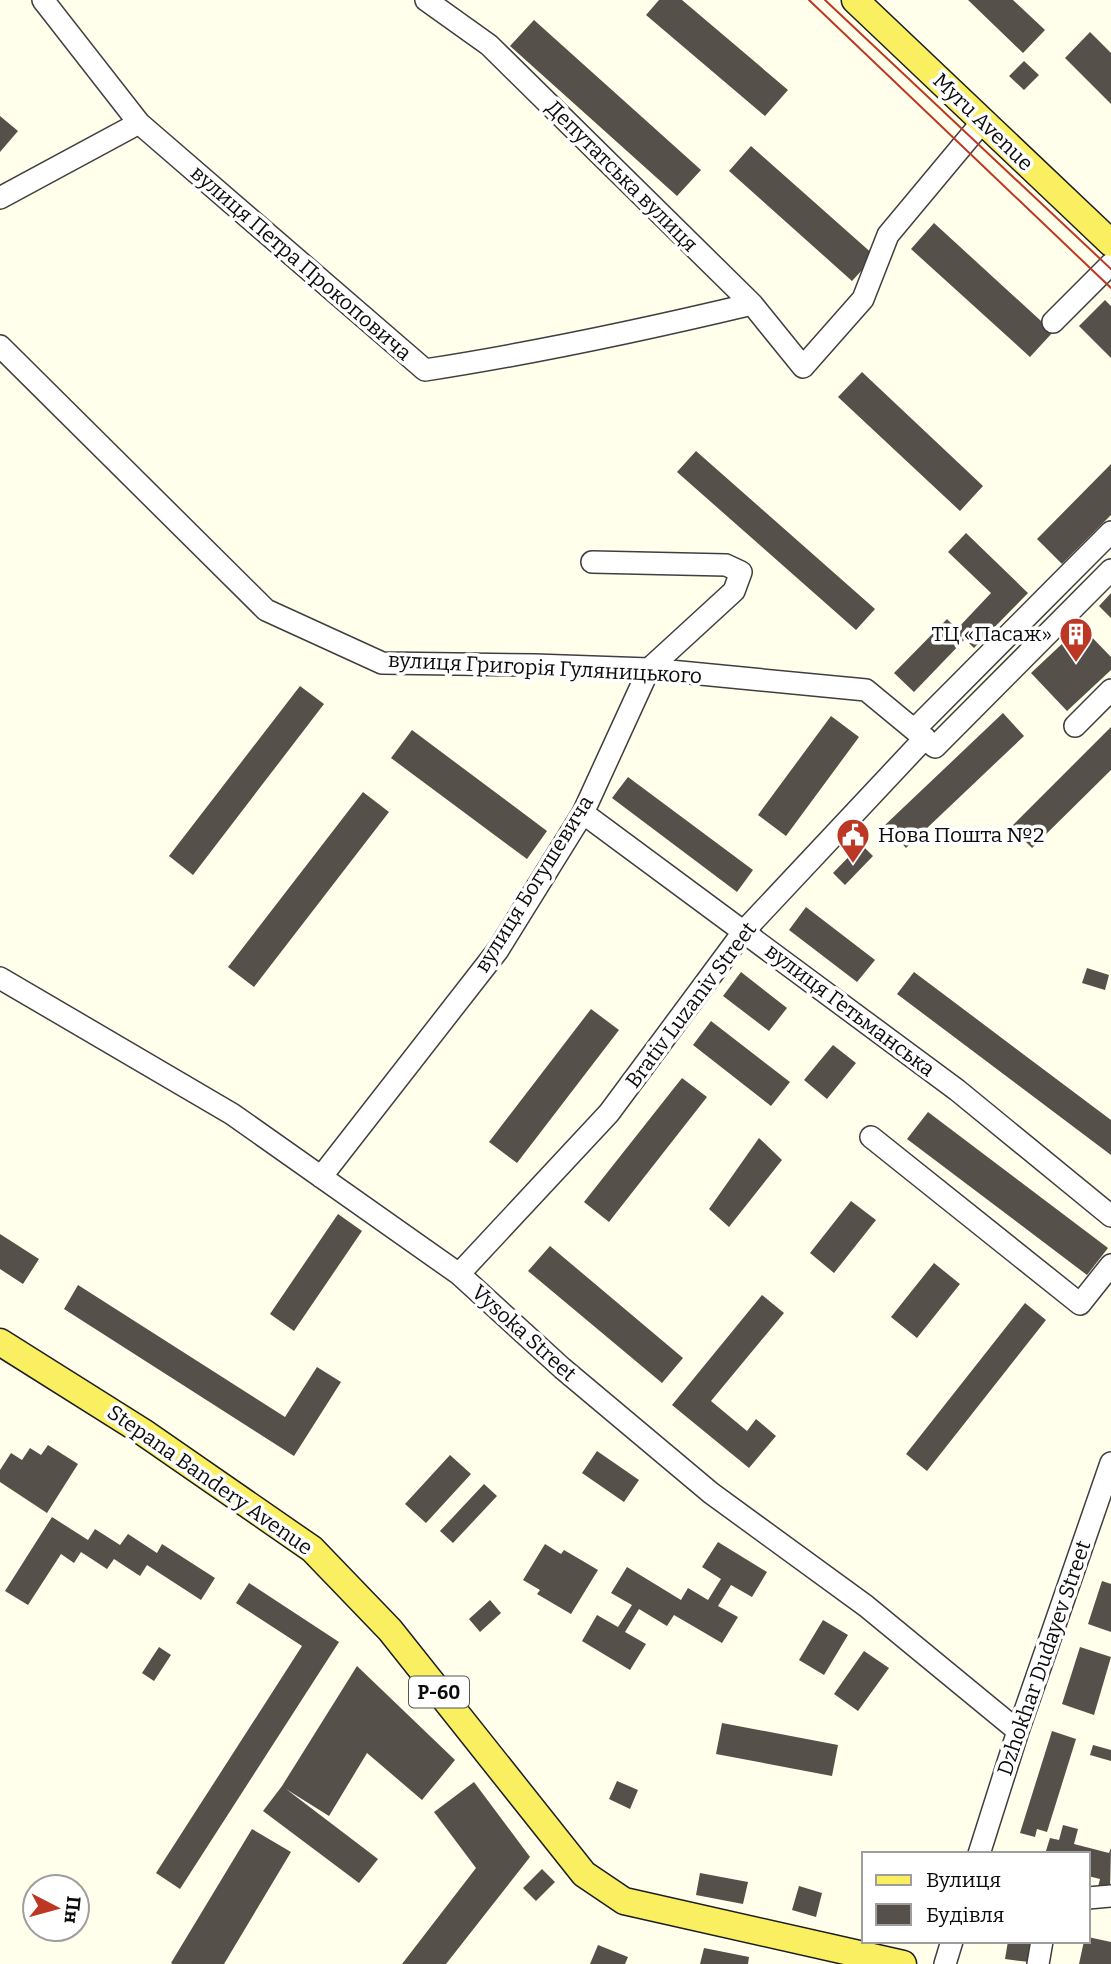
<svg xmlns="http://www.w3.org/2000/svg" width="1111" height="1964" font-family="Bitter,serif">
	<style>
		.building { fill: #555049 }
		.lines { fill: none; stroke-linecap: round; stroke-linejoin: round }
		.minor-casing { stroke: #3f3f3f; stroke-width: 24 }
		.major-casing { stroke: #1d1d1d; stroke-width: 29 }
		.minor { stroke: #fff; stroke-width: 21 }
		.major { stroke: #f9ef61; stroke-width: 26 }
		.tram { stroke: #bd3824; stroke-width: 2 }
		.labels { text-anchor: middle; stroke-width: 7; stroke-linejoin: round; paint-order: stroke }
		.shield { fill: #fff; stroke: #555; stroke-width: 2 }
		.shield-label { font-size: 19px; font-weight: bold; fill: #0c0c0c }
		.street-label { font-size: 21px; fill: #0c0c0c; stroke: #fff }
		.poi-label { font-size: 21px; fill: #0c0c0c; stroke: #fff; text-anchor: end }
	</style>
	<rect width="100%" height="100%" fill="#ffffeb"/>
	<path class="building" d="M659,0H682L788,90L765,116L646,15Z
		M968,0H1013L1045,30L1023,53Z
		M534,20L701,170L677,196L510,46Z
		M1090,32L1111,53V104L1065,58Z
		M1024,61L1039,75L1024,90L1009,76Z
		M0,116L18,131L0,152Z
		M751,146L875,256L852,281L729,171Z
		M934,223L1053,332L1030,357L911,249Z
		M1105,300L1111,306V358L1079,326Z
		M862,372L983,486L960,511L838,397Z
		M696,451L875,609L856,630L677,472Z
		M1111,464V515L1062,564L1037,539Z
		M966,533L1028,593L974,648L965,639L914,692L894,673L947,619L957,629L991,593L948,552Z
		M1111,593V618L1099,606Z
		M1081,626L1111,657V670L1067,711L1031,673Z
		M300,686L324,704L193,875L169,856Z
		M1003,713L1024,736L906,848L885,825Z
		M831,716L859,737L786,836L758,815Z
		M1111,727V770L1032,848L1011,827Z
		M412,730L547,831L527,859L391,758Z
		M628,777L753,870L737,892L612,798Z
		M363,792L389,812L254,987L228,967Z
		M861,844L873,856L845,885L833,873Z
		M806,907L875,960L857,982L789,930Z
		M1087,968L1109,975L1105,990L1082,983Z
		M741,972L787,1008L769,1031L723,996Z
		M914,972L1111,1120V1155L897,994Z
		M591,1009L619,1030L517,1163L489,1142Z
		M711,1021L790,1082L771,1106L693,1045Z
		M833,1045L856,1063L827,1099L804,1080Z
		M682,1078L707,1097L609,1222L584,1202Z
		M928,1112L1108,1248L1087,1275L907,1139Z
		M759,1138L782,1160L729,1227L709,1209Z
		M851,1201L876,1220L834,1273L810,1253Z
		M338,1214L362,1231L294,1331L270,1314Z
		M0,1234L39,1259L23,1284L0,1269Z
		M550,1246L683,1358L662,1383L528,1271Z
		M934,1263L960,1284L917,1338L891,1317Z
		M78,1285L285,1417L317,1367L341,1382L294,1456L64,1309Z
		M762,1295L784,1313L711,1401L747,1431L756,1419L776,1436L749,1468L672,1405Z
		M1025,1303L1046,1320L927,1471L906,1454Z
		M48,1445L78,1464L47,1513L0,1482V1470L11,1453L22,1460L30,1448L41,1455Z
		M597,1451L639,1480L624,1502L582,1473Z
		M450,1455L471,1474L426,1523L405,1504Z
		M484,1484L497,1496L453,1543L440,1531Z
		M52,1517L88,1540L95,1529L120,1545L128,1534L157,1553L162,1544L215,1578L201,1600L147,1565L140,1576L114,1559L107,1569L81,1552L74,1563L61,1554L28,1605L5,1591Z
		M718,1542L767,1572L752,1597L731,1585L718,1606L738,1617L722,1643L674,1615L667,1626L639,1609L625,1632L646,1644L630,1670L582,1641L597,1615L618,1627L632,1605L611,1593L627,1567L681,1600L688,1588L708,1600L721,1579L702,1567Z
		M545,1544L561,1554L564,1550L598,1570L571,1614L537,1594L540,1590L523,1580Z
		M1102,1581L1111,1584V1632L1088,1624Z
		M249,1583L339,1642L180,1889L156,1873L302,1646L236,1603Z
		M490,1600L501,1613L480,1632L469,1619Z
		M823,1620L848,1635L824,1675L799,1660Z
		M159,1647L171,1655L154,1681L142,1673Z
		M1080,1647L1111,1657L1094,1715L1062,1704Z
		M864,1651L889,1668L858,1711L834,1694Z
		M357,1666L455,1760L422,1800L367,1753L329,1816L286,1789L378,1859L359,1883L263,1811L282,1786Z
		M722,1723L838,1745L832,1776L716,1754Z
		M1052,1731L1076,1739L1047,1832L1037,1829L1035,1837L1020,1833Z
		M1093,1745L1111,1750V1761L1090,1755Z
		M617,1781L638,1790L630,1809L609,1799Z
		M474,1782L530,1857L446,1964H402L476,1868L434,1812Z
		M1063,1825L1078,1829L1074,1844L1109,1853L1111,1848L1110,1890L1098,1887L1100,1879L1088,1876V1854H1045L1050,1838L1059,1840Z
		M252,1829L291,1852L224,1964H173L171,1963Z
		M542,1869L555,1882L536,1901L523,1888Z
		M700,1873L748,1882L743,1904L696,1895Z
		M799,1886L822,1893L816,1917L792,1910Z
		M1088,1937L1111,1942V1964H1079L1084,1941H1088Z
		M1008,1941H1032L1029,1962L1005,1959Z
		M598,1945L628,1957L625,1964H590Z
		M704,1948L749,1957L748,1964H700Z"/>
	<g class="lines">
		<defs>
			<path id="minor" d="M43,0L139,123
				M426,0L489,45L752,304L803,367L863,299L888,235L983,121
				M0,198L139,123L425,370C535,353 643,330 752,304
				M1053,322L1111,264
				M0,346L266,610L382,663L535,665L649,669L866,690L935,747L1111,570
				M1075,726L1111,690
				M915,729L1111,532
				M583,813L957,1090L1111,1216
				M0,978L232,1114L459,1274L562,1368L711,1493L866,1606L1018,1731
				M871,1137L1080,1304L1111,1265
				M321,1177L498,950L583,813L649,669L734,591L741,572L726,565L592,562
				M459,1274L609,1113L744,931L925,738
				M979,1854L1018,1731L1111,1463
				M1088,1898L1111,1896
				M945,1964L952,1941
				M1038,1964L1042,1941"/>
			<path id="major" d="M855,0L1111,243
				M0,1342L143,1432L312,1549L390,1630L584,1874L624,1901L903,1964"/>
		</defs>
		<use href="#minor" class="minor-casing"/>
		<use href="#major" class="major-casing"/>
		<use href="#minor" class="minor"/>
		<use href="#major" class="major"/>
		<path class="tram" d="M809,0L1111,288
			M825,0L1111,269"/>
	</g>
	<defs>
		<symbol id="building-pin" viewBox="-11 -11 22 30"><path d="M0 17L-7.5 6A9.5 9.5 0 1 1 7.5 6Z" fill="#bd3824" stroke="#fff"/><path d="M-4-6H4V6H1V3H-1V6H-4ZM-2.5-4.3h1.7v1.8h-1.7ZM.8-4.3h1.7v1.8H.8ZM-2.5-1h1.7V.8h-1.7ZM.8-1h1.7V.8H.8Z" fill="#fff"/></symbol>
		<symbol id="civic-pin" viewBox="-11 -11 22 30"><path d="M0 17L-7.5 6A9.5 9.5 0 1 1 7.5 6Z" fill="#bd3824" stroke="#fff"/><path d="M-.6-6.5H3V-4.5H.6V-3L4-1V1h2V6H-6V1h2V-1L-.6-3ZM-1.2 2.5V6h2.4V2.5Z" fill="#fff"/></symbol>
	</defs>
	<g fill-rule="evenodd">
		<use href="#building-pin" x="1057" y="615" width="38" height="52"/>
		<use href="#civic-pin" x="834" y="816" width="38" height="52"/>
	</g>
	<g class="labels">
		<rect class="shield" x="409" y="1676.5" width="60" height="31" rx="5"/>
		<g class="shield-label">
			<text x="439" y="1699">Р-60</text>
		</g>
		<g class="street-label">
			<text transform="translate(983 122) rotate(44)" y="7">Myru Avenue</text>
			<text transform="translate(622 176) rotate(45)" y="7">Депутатська вулиця</text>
			<text transform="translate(301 263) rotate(41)" y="7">вулиця Петра Прокоповича</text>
			<text transform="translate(545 668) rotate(3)" y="7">вулиця Григорія Гуляницького</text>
			<text transform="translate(534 884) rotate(-58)" y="7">вулиця Богушевича</text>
			<text transform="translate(691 1005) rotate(-53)" y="7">Brativ Luzaniv Street</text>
			<text transform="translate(850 1010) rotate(37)" y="7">вулиця Гетьманська</text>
			<text transform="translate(524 1333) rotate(42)" y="7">Vysoka Street</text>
			<text transform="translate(210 1480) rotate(35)" y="7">Stepana Bandery Avenue</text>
			<text transform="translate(1044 1658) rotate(-71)" y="7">Dzhokhar Dudayev Street</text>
		</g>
		<g class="poi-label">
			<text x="1052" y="641">ТЦ «Пасаж»</text>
			<text x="878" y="842" text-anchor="start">Нова Пошта №2</text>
		</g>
	</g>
	<rect x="862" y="1852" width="228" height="91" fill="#ffffff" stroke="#9e9e9e" stroke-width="2"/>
	<rect x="876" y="1875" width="35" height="10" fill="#f9ef61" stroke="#9e9e9e" stroke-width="2"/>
	<text x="926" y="1887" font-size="21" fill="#0c0c0c">Вулиця</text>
	<rect x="876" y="1904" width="35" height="21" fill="#555049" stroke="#9e9e9e" stroke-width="2"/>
	<text x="926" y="1922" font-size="21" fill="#0c0c0c">Будівля</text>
	<g transform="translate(56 1908) rotate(96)"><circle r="33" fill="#ffffff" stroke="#9e9e9e" stroke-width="2"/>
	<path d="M0-5L12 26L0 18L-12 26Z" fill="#bd3824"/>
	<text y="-10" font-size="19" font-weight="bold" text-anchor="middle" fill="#0c0c0c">Пн</text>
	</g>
</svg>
